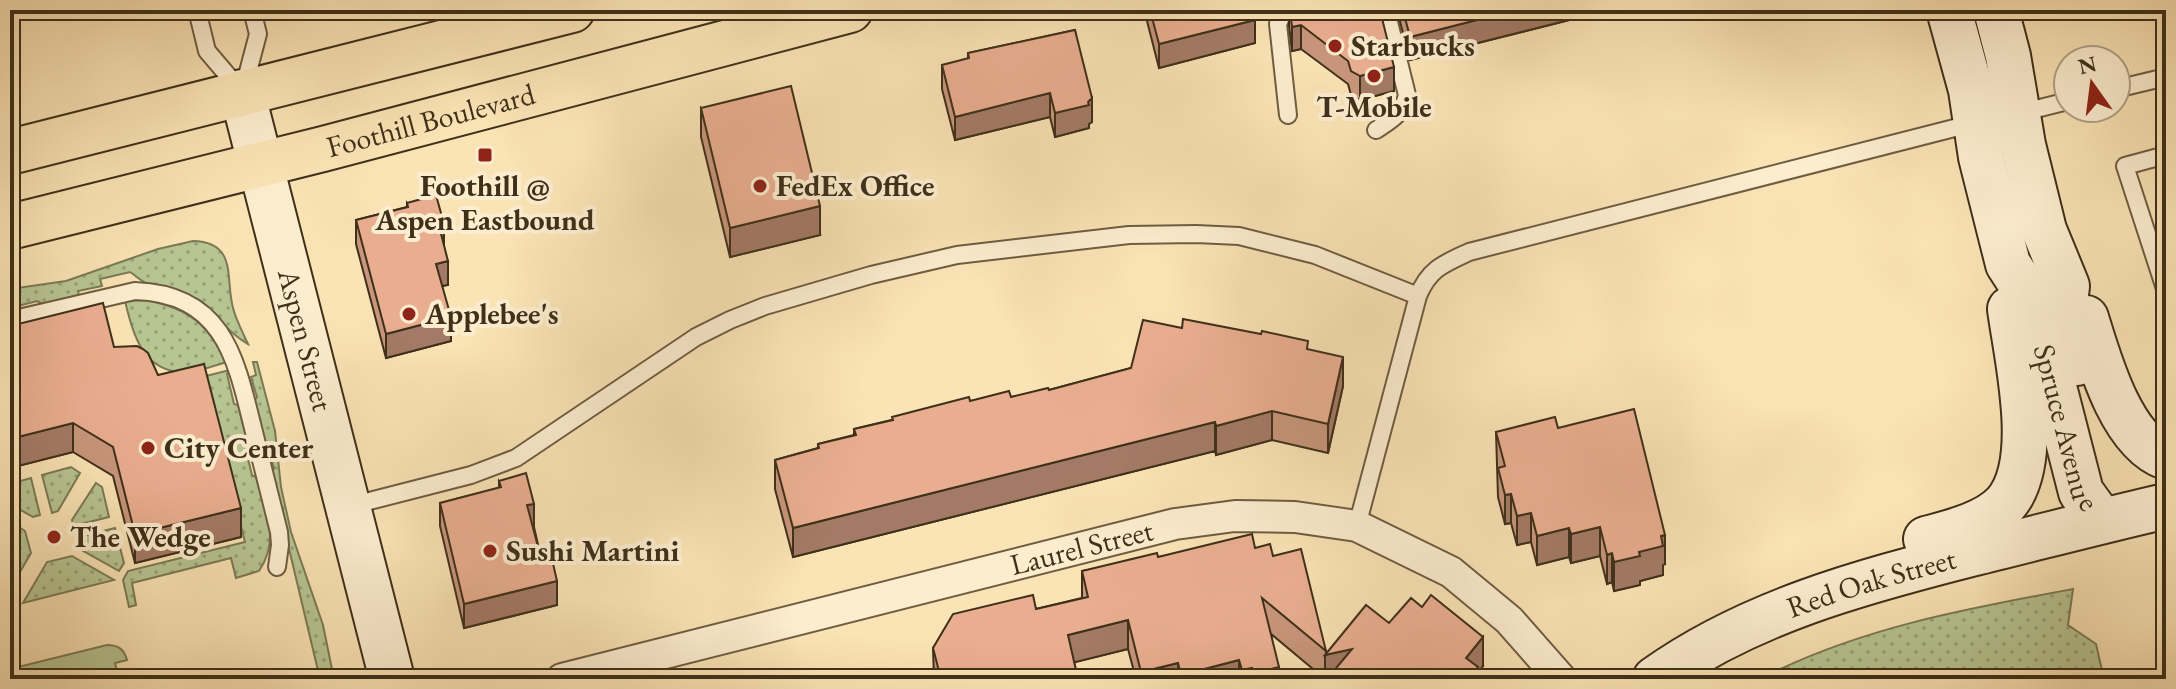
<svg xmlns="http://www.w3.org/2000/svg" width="2176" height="689" font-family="'EB Garamond',serif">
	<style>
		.grass { fill: #b7c592; stroke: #7b7a56; stroke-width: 2 }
		.park { fill: url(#park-dots); stroke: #7b7a56; stroke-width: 2 }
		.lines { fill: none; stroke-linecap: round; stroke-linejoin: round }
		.lane-casing { stroke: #6e5d41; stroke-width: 20 }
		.street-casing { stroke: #6e5d41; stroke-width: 34 }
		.secondary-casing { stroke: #3f301a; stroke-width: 48 }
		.primary-casing { stroke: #3f301a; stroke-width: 48 }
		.lane { stroke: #fcedcf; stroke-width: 16 }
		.street { stroke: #fcedcf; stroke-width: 30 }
		.secondary { stroke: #fcedcf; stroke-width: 44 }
		.primary { stroke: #fae3b5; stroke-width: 44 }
		.wall { fill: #c8967c; stroke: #3f301a; stroke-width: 2 }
		.shaded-wall { fill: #a37a65; stroke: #3f301a; stroke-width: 2 }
		.building { fill: #e9ae90; stroke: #3f301a; stroke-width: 2 }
		.poi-dot { fill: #8f2418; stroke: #fcedcf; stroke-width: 3 }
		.labels { text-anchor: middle; stroke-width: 8; stroke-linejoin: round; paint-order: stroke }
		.poi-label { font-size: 30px; font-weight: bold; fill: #3f301a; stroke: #fcedcf; text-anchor: start }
		.street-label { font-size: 30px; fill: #3f301a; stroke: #fcedcf }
	</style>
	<defs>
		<pattern id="park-dots" width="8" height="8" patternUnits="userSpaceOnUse" patternTransform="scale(2)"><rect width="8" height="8" fill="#b7c592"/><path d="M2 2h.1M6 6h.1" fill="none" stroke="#96a076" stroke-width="1.8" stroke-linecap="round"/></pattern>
	</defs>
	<rect width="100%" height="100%" fill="#fae3b5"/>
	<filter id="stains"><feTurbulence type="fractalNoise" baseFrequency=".0025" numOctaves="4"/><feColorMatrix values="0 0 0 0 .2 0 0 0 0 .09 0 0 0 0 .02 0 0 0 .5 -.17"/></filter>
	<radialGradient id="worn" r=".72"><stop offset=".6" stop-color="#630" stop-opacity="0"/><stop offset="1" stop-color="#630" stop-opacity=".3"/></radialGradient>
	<path class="grass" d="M107,645C118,645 124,649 127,660L115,663L119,679H10V669Z"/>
	<path class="park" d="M193,241C238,242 225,279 233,308C236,320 243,333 248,344C225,332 213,307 189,295C175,287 160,288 146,283C141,281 135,275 130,272L100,279L102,286L78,291L79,295L43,304L37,301L10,308V289L66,281L158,249Z
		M146,300C190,309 206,323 227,362C214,366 198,372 184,372C142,372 133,333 125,301Z
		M253,362H257L275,431L281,487L291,532L323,625L334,679H320L271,473L274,468L267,443L263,440L254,401L257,397L251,377L256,375Z
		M230,370L227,374L234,404L238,405L248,444L245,447L252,475L256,477C265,512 281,538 259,571L236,578L231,558L132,583L136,605L129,607L123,580L128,571L245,542L207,392L194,379Z
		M71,467L80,473L58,511L52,513L42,475Z
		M31,478L40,515L33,517L10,504V484Z
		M96,483L102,487L109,517L73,526L72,520Z
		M10,521L25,531L31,553L10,589Z
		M115,528L124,563L119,571L78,548L76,538Z
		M72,556L114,580L23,603L47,562Z
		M2073,589L2068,625L2096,644L2104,679H1760C1859,628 1965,609 2073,589Z"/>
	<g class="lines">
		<defs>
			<path id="lane" d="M197,10L207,51L241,91
				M1284,10L1278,24L1288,115
				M244,87L258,34L252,10
				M2116,89L2166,77
				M2020,113L2068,101
				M1376,130C1391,120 1403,114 1407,95L1386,10
				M2166,155L2125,166L2166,292
				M10,320L135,291C221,294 235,354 252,424C261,460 270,496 279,532L280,545L277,567
				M350,506L471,475L516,458L696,337L730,320L765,306L871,275L957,255L1129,235L1196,234L1239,236L1315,255L1418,296
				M1357,526L1418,296C1429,269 1443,264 1469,252L1974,123"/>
			<g id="street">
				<path id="s1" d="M562,679L1175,524L1235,516L1295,517L1357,526L1451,572L1509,620L1561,679"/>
			</g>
			<g id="secondary">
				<path id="s2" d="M1949,10L1971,90L1981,157L2008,264L2032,301L2081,492L2102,521"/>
				<path d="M1996,10L2008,56L2023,145L2044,230L2067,286L2064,310L2077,363"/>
				<path id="s3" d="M242,92L392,679"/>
				<path d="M2086,318C2099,360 2121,441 2166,457"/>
				<path d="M1926,539C1952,532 1986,524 2005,504C2042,462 2017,361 2010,309"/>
				<path id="s4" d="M1655,679C1749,612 1861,582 1971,554C2036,538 2101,521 2166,506"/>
			</g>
			<g id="primary">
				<path d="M10,152L572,10"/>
				<path id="s5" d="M10,227L323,149L850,10"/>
			</g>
		</defs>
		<use href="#lane" class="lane-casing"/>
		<use href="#street" class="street-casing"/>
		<use href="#secondary" class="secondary-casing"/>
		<use href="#primary" class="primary-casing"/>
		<use href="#lane" class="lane"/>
		<use href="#street" class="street"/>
		<use href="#secondary" class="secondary"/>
		<use href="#primary" class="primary"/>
	</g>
	<path class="wall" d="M1146,10H1253L1255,43L1159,68L1146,17Z
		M1289,10H1380L1394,91L1360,100L1351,95L1348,84L1301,49L1292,51L1289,26Z
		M1397,10H1609L1410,60Z
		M1075,30L1092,122L1089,124V128L1055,137L1050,117L955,140L942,89V65L968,59V53Z
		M701,108L820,235L730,257L701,137Z
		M407,203L444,246L448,285L442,286L451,341L386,358L356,244V220L407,207Z
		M10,326L114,347L158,375L241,537L135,563L113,476L73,452L10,468Z
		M1182,328L1308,350L1343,386L1328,453L1272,440L1216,455L1215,451L793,557L775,489V460L818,448V444L854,435V429L970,401L1011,397L1049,390L1131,368Z
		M1558,428L1665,564L1663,565V575L1640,581V585L1614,591L1612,582L1607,584L1600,556L1571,563L1569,557L1537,565L1531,542L1517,545L1511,523L1505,524L1498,497L1496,432Z
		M499,481L534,527L542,562L557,605L464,628L440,526V503L499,488Z
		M1255,548L1273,556L1326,651V654L1389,623L1483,666L1478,673V679H1325L1271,634L1279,679H1136L1128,649L1074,662L1078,679H934L933,648L1036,609L1082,598V571L1158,557Z"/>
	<path class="shaded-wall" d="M1516,10H1609L1410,60V37Z
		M1255,20V43L1159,68V44Z
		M1301,25V49L1292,51V27Z
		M1394,67V91L1360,100V76Z
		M1050,93V117L955,140V117Z
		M1092,98V122L1089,124V128L1055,137V113L1088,102Z
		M820,206V235L730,257V228Z
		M444,224V248L439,226Z
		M448,261V285L436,287V264Z
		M451,317V341L386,358V334Z
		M1343,357V386L1328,453V424Z
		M1272,411V440L1216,455V426Z
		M1215,422V451L793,557V528Z
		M73,423V452L10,468V439Z
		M1511,494V523L1505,524V495Z
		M534,504V527L527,529V505Z
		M241,508V537L135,563V534Z
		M1531,513V542L1517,545V516Z
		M1600,527V556L1571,563V534Z
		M1569,528V557L1537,565V536Z
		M1665,535V564L1663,565V575L1640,581V585L1614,591V562L1639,552L1661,536Z
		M1612,553V582L1607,584V555Z
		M557,581V605L464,628V604Z
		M1128,620V649L1068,664V635Z
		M1483,637V666L1478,673V679H1466V658Z
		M1352,649L1346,679H1325V655Z
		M1239,660V679H1181V675Z
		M1178,663V679H1141V672Z
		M1279,667V679H1254V673Z
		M1252,668V679H1242V670Z"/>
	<path class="building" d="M1150,10H1253L1255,20L1159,44Z
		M1290,10H1380L1394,67L1360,76L1351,71L1348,61L1301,25L1292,27Z
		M1403,10H1516L1410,37Z
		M1075,30L1092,98L1088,102L1089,105L1055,113L1050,93L955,117L942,65L969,58L968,53Z
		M791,86L820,206L730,228L701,108Z
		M436,195L444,224L439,226L448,261L436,264L451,317L386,334L356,220L408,207L407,203Z
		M103,303L114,347L137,346L143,349L148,353L158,375L204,364L241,508L135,534L113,447L73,423L10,439V326Z
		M1183,319L1261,334L1262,331L1308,341L1307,349L1343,357L1328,424L1272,411L1216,426L1215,422L793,528L775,460L819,448L818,444L856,435L854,429L893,420L892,417L969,397L970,401L1009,391L1011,397L1048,388L1049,390L1131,368L1143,320L1182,328Z
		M1634,409L1665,535L1661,536L1663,546L1639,552L1640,556L1614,562L1612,553L1607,555L1600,527L1571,534L1569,528L1537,536L1531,513L1517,516L1511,494L1505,495L1498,468L1505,466L1496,432L1555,417L1558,428Z
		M526,473L534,504L527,505L542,562L552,559L557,581L464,604L440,503L501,487L499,481Z
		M1252,534L1255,548L1270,544L1273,556L1301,549L1326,651L1262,598L1279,667L1254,673L1252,668L1242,670L1239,660L1181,675L1178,663L1141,672L1128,620L1068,635L1078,679H941L933,648L953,614L1033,595L1036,609L1088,597L1082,571L1157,553L1158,557Z
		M1431,595L1483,637L1466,658L1478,667L1468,679H1327L1352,649L1325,655L1366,605L1389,623L1411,598L1422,607Z"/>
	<g class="poi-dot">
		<circle cx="1335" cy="46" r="8"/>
		<circle cx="1374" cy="76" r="8"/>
		<rect x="477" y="147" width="16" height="16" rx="4"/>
		<circle cx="760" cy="186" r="8"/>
		<circle cx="409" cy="314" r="8"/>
		<circle cx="148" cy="448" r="8"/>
		<circle cx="54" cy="537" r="8"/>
		<circle cx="490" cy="551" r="8"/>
	</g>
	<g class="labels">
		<g class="poi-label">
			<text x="1351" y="56">Starbucks</text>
			<text x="1374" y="117" text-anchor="middle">T-Mobile</text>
			<text x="485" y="196" text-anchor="middle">Foothill @<tspan x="485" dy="34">Aspen Eastbound</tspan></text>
			<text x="776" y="196">FedEx Office</text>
			<text x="425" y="324">Applebee's</text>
			<text x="164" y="458">City Center</text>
			<text x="70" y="547">The Wedge</text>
			<text x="506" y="561">Sushi Martini</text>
		</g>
		<g class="street-label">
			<text dy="10" stroke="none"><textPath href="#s5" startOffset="434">Foothill Boulevard</textPath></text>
			<text dy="10" stroke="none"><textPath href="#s3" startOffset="256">Aspen Street</textPath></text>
			<text dy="10" stroke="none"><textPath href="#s2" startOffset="436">Spruce Avenue</textPath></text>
			<text dy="10" stroke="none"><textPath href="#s1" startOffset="536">Laurel Street</textPath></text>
			<text dy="10" stroke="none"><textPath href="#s4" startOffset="238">Red Oak Street</textPath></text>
		</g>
	</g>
	<rect width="2176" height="689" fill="none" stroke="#fae3b5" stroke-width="40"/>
	<rect x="12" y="12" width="2152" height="665" fill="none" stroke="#3f301a" stroke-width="4"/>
	<rect x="20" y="20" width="2136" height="649" fill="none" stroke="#3f301a" stroke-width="2"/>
	<g transform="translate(2092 84) rotate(346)"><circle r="38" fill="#fcedcf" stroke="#b0a187" stroke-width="2"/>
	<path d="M0-6L14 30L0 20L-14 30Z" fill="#8f2418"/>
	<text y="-12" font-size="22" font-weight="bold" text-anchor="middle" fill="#3f301a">N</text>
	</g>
	<rect width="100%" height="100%" filter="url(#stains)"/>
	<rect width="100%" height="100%" fill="url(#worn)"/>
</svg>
